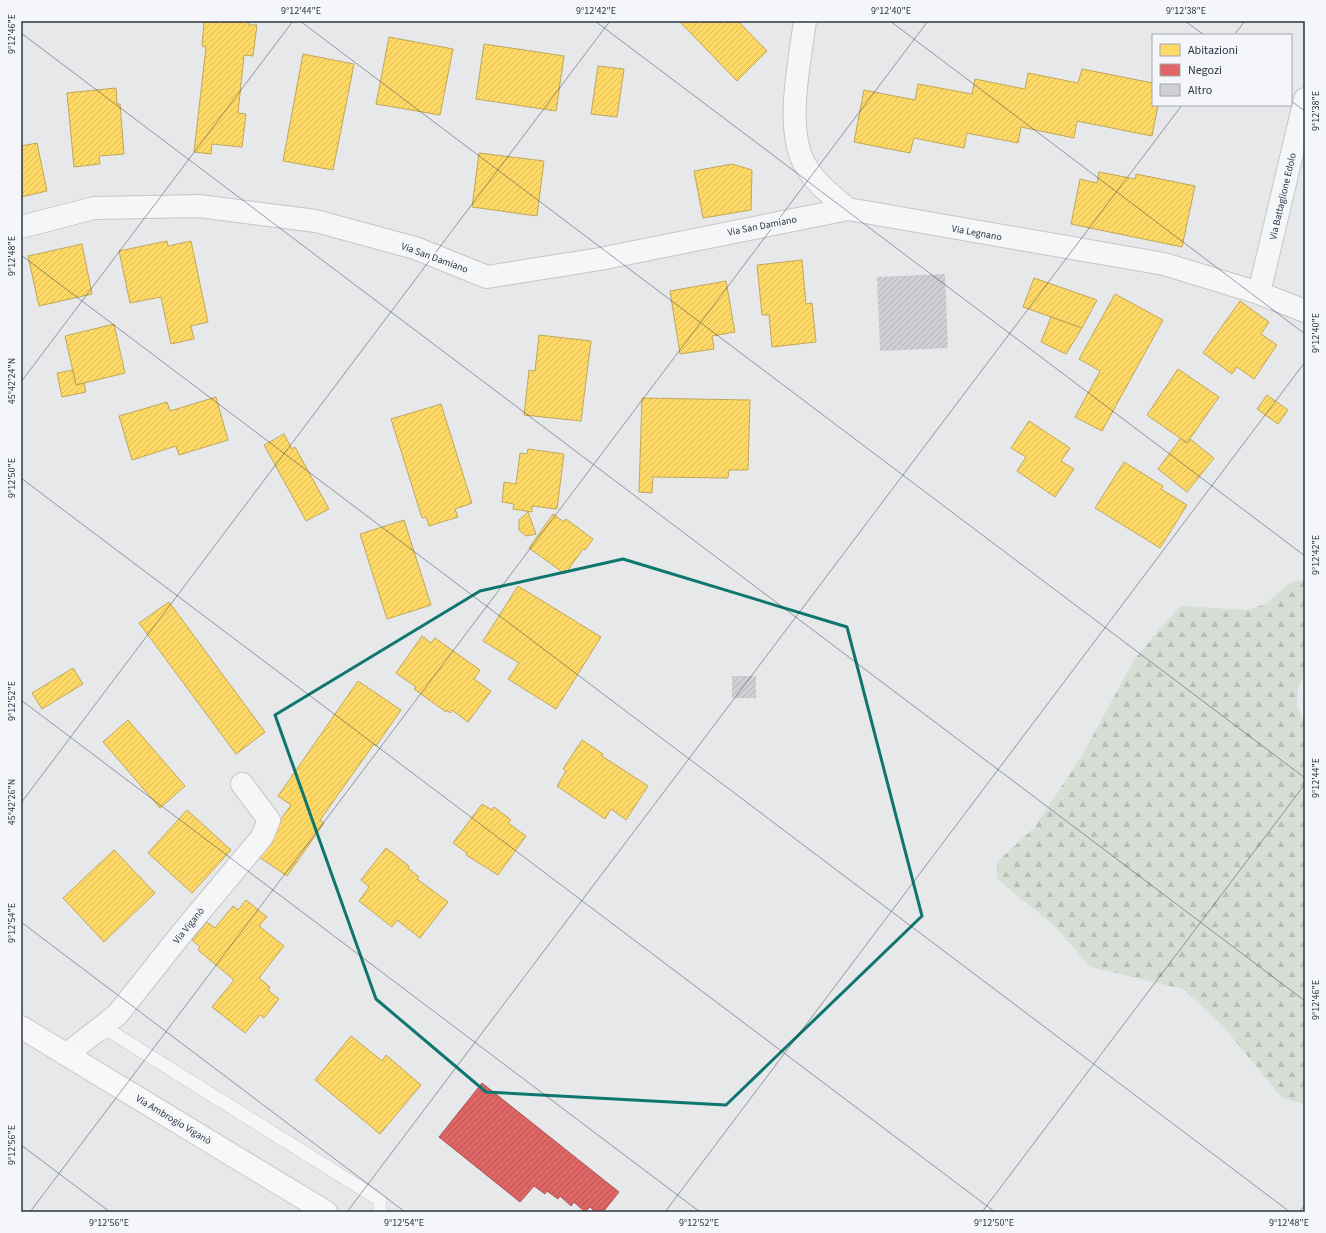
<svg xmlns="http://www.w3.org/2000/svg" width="1326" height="1233" font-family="'Source Sans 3',sans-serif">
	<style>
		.forest { fill: url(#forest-firs) }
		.homes { fill: url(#homes-hatch); stroke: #bfa85c }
		.shops { fill: url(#shops-hatch); stroke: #aa575c }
		.building { fill: url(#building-hatch) }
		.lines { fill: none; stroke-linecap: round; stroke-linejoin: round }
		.service-casing { stroke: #c4c6c8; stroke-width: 14 }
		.minor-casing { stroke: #c4c6c8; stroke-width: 24 }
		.secondary-casing { stroke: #c4c6c8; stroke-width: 24 }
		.service { stroke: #f5f6f7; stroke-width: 13 }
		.minor { stroke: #f5f6f7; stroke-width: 22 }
		.secondary { stroke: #f8f8f8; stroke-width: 22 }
		.marked { fill: none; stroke: #0f766e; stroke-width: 3; stroke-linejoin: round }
		.ticks { fill: none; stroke: #2b3445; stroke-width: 1; stroke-opacity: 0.45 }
		.labels { text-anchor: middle; stroke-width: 4; stroke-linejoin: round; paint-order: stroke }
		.street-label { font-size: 10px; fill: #2b3445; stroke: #f4f6f9 }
		.neatline { fill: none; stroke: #2b3445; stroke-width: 1.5 }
		.ticks-label { font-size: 10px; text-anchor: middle; fill: #2b3445 }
	</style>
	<defs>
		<pattern id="forest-firs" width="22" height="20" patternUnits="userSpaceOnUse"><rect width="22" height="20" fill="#d6ded6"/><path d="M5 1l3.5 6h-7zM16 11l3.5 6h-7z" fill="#b8bfb9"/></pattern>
		<pattern id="homes-hatch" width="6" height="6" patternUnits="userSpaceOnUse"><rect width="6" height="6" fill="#ffd966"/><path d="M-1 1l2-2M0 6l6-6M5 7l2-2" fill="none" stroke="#dbbb5a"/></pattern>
		<pattern id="shops-hatch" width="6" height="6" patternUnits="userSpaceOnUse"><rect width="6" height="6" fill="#e06666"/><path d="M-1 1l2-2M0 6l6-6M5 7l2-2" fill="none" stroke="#b65556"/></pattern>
		<pattern id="building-hatch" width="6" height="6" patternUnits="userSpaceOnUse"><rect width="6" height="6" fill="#ced0d3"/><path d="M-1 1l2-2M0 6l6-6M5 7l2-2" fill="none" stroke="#b1b3b6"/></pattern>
	</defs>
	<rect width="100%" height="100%" fill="#e6e8ea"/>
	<path class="forest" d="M1305,579V673L1298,688L1297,706L1305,724V1104L1282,1098L1223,1026L1183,989L1090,967L1055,926L997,879V862L1035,827L1083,754L1134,660L1180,606L1248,610L1265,604L1292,582Z"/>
	<path class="homes" d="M204,21H249V25H257L253,56L244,55L238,113L246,114L242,147L212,144L211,154L194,152L206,47L202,46Z
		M679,21H738L767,51L737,81Z
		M389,37L453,49L440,115L376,104Z
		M484,44L564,56L556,111L476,99Z
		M303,54L354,64L333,170L283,161Z
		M598,66L624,69L617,117L591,114Z
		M1082,69L1153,83V105H1158L1152,136L1077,121L1074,138L1021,127L1018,143L967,133L964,148L914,138L910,153L854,142L864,90L915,100L918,84L972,94L975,79L1025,89L1028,73L1078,83Z
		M116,88L117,104H120L124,154L99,156L100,164L74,167L67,93Z
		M37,143L47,191L21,197V146Z
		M479,153L544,161L537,216L472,207Z
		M732,164L752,170L751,210L703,218L694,171Z
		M1099,172L1135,179L1136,174L1195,186L1182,247L1071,224L1080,179L1097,183Z
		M167,241L168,246L191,241L208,322L191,326L194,339L171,344L161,297L130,303L119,251Z
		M82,244L92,294L39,306L28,256Z
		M802,260L806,304L812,303L816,342L772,347L769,315H762L757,265Z
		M1034,278L1097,300L1082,328L1023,307Z
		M726,281L735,332L712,336L714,349L680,354L670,291Z
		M1115,294L1163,320L1102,431L1075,417L1100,371L1079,359Z
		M1240,301L1269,322L1261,334L1277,345L1254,379L1237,367L1232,374L1203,353Z
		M1051,317L1082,328L1066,354L1041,342Z
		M114,324L125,373L76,385L65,336Z
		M539,335L591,341L581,421L524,415L529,370L535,371Z
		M1178,369L1219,397L1187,443L1147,415Z
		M73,370L76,385L84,383L86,392L62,397L57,373Z
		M1267,395L1288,410L1278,424L1257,409Z
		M216,397L228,440L179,455L176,446L132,460L119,416L167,402L170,411Z
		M642,398L750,400L748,470H729L728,478L653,477L652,493L639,492Z
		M441,404L472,503L455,509L458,517L429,526L426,517L422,518L391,419Z
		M1029,421L1070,448L1061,461L1074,469L1055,497L1017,471L1026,457L1011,448Z
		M284,434L292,449L295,447L329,509L306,521L264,445Z
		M1181,438L1187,443L1190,439L1214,458L1187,492L1158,469Z
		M528,449L564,454L557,509L532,506V512L513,509L514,504L502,502L504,482L516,484L520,453L527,454Z
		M1124,462L1163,486L1161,489L1187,505L1160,548L1095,508Z
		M528,512L536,534L526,536L519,530V520Z
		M553,514L564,522L566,519L593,539L585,550L583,549L565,574L529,548Z
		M404,520L431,605L387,619L360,534Z
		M518,586L601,637L556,709L508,679L519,663L483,641Z
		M169,602L265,732L236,754L139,623Z
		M422,636L431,643L435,638L480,670L474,679L491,691L468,722L452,710L450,713L447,710L446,712L414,689L416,687L396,673Z
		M73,668L83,684L42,709L32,693Z
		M358,681L401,710L376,746L374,744L320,820L324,823L287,876L256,855L291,805L278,796Z
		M128,720L185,786L160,808L103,742Z
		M582,740L603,754L602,756L648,786L626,820L611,809L605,819L557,786L566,771L563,769Z
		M482,804L492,810L494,807L511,820L508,823L526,836L498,875L466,855L467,853L453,843Z
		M187,810L231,850L192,893L148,853Z
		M386,848L409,866L408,868L419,877L417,879L448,902L420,938L397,920L392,927L359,901L369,887L361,880Z
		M114,850L155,893L104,942L63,898Z
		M246,900L267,917L259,926L284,946L259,978L270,987L268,990L279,999L264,1018L260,1015L245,1033L212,1007L234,980L198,950L200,947L192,940L207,922L215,928L233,906L238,910Z
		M351,1036L382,1061L386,1055L421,1085L380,1134L315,1080Z"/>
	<path class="shops" d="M482,1083L619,1192L603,1212H595L590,1207L585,1212L574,1202L571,1206L560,1196L558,1199L547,1191L545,1194L534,1186L520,1202L439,1137Z"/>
	<path class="building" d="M945,274L948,348L880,351L877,277Z
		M732,676H756V698H732Z"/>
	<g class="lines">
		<defs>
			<path id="service" d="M97,1036L108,1030L380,1200V1212"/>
			<path id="minor" d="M805,21C800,60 785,127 804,163C814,182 831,195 848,209L1164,264L1259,293L1305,311
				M21,227L94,208L199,206L316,221L415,248L487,277L600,259L848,209
				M1259,293L1305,99
				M67,1054L117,1015L182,933L262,837L269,820L242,784"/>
			<path id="secondary" d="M21,1027L326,1212"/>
		</defs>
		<use href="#service" class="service-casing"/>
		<use href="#minor" class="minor-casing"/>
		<use href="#secondary" class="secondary-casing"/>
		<use href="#service" class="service"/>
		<use href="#minor" class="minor"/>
		<use href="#secondary" class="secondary"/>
	</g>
	<path class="marked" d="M623,559L847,627L922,916L726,1105L486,1092L376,999L275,715L480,591Z"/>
	<path class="ticks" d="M300,21L1305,778M595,21L1305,556M890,21L1305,334M1185,21L1204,35M21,33L1305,1001M1234,35L1245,21M1291,101L1305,111M21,255L1290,1212M21,382L293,21M21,478L995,1212M21,700L700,1212M21,803L610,21M21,922L405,1212M21,1145L110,1212M30,1212L928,21M347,1212L1182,105M665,1212L1305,362M982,1212L1305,784M1299,1212L1305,1205"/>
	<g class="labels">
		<g class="street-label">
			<text transform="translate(1282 196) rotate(-77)" y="4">Via Battaglione Edolo</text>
			<text transform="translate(762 225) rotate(-11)" y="4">Via San Damiano</text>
			<text transform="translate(977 232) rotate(10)" y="4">Via Legnano</text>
			<text transform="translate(435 257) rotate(20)" y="4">Via San Damiano</text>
			<text transform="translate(188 925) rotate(-51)" y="4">Via Viganò</text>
			<text transform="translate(174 1119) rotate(31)" y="4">Via Ambrogio Viganò</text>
		</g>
	</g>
	<rect width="1326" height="1233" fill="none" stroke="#f4f6f9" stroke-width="44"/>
	<rect x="1152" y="34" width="140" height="72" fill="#f4f6f9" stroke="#a4a8b1"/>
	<rect x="1160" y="44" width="20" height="12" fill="#ffd966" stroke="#a4a8b1"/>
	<text x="1188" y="54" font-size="12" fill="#2b3445">Abitazioni</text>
	<rect x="1160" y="64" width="20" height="12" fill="#e06666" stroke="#a4a8b1"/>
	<text x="1188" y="74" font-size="12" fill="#2b3445">Negozi</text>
	<rect x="1160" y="84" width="20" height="12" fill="#ced0d3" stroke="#a4a8b1"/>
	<text x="1188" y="94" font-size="12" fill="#2b3445">Altro</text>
	<rect x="22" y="22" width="1282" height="1189" class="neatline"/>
	<g class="ticks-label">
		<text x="301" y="14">9°12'44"E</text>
		<text x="596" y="14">9°12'42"E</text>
		<text x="891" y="14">9°12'40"E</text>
		<text x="1186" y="14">9°12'38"E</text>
		<text transform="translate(11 34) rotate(-90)" y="4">9°12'46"E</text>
		<text transform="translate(1315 111) rotate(-90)" y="4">9°12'38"E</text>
		<text transform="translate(11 256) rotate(-90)" y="4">9°12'48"E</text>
		<text transform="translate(1315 333) rotate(-90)" y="4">9°12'40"E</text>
		<text transform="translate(11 381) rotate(-90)" y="4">45°42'24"N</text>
		<text transform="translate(11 478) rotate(-90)" y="4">9°12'50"E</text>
		<text transform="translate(1315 555) rotate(-90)" y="4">9°12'42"E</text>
		<text transform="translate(11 701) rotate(-90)" y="4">9°12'52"E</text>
		<text transform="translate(1315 778) rotate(-90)" y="4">9°12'44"E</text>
		<text transform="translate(11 802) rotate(-90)" y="4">45°42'26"N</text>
		<text transform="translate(11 923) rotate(-90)" y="4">9°12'54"E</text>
		<text transform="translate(1315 1000) rotate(-90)" y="4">9°12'46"E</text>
		<text transform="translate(11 1145) rotate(-90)" y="4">9°12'56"E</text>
		<text x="109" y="1226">9°12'56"E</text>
		<text x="404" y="1226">9°12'54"E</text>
		<text x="699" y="1226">9°12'52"E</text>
		<text x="994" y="1226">9°12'50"E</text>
		<text x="1289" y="1226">9°12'48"E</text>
	</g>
</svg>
